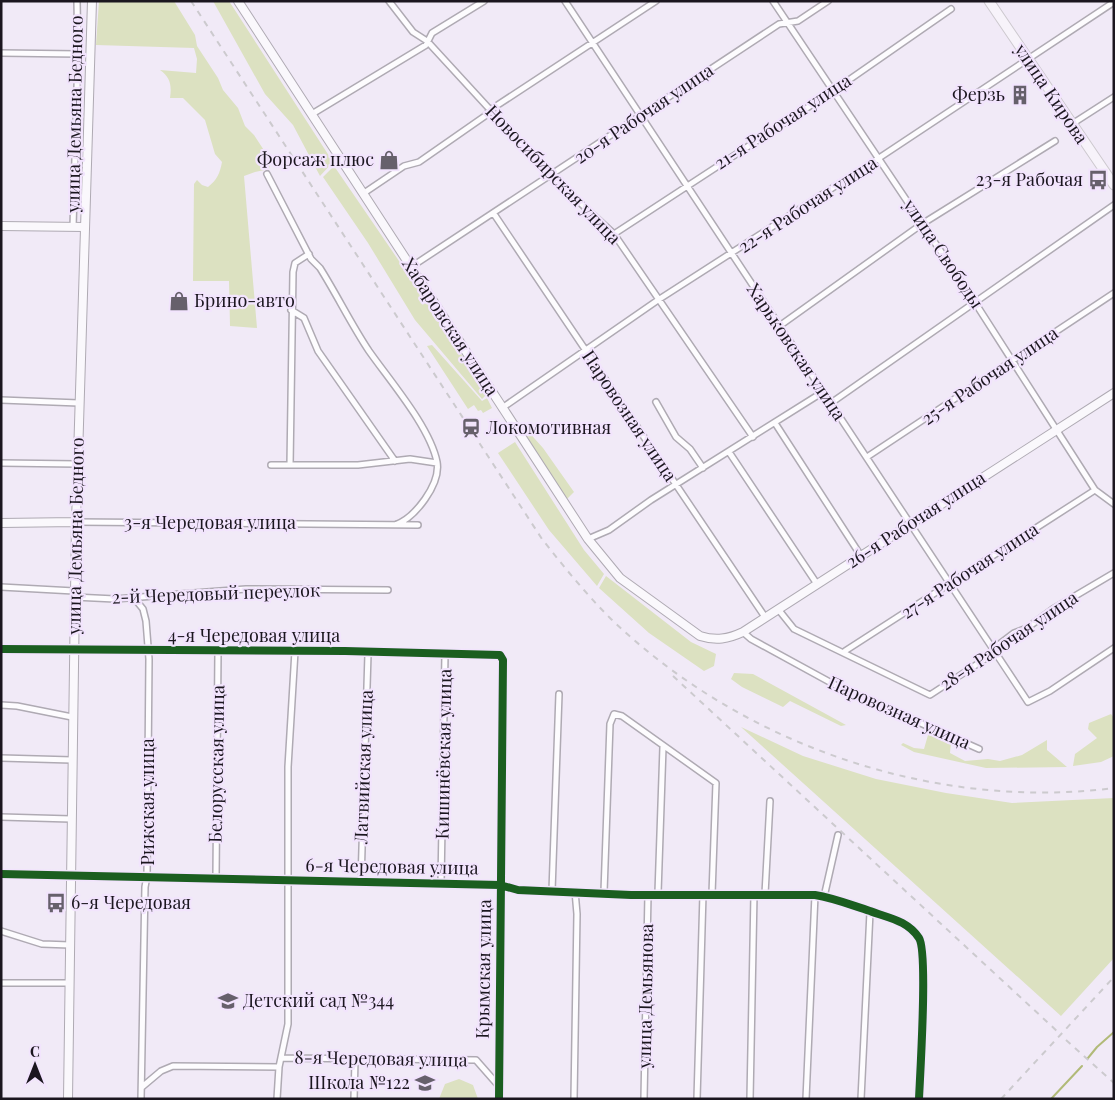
<svg xmlns="http://www.w3.org/2000/svg" width="1115" height="1100" font-family="'Playfair Display',serif">
	<style>
		.green { fill: #dce1c1 }
		.lines { fill: none; stroke-linecap: round; stroke-linejoin: round }
		.stream { stroke: #b1ba78; stroke-width: 2 }
		.street-casing { stroke: #afaab3; stroke-width: 8 }
		.secondary-casing { stroke: #afaab3; stroke-width: 10 }
		.primary-casing { stroke: #cdc9cf; stroke-width: 11 }
		.street { stroke: #fdfcfe; stroke-width: 5 }
		.secondary { stroke: #faf8fc; stroke-width: 8 }
		.primary { stroke: #f7f3fa; stroke-width: 9 }
		.rail { stroke: #cccace; stroke-width: 2; stroke-dasharray: 6 6; stroke-linecap: butt }
		.cycleway-casing { stroke: #f2e4fd; stroke-width: 11 }
		.cycleway { stroke: #1b5e20; stroke-width: 8 }
		.labels { text-anchor: middle; stroke-width: 4.5; stroke-linejoin: round; paint-order: stroke }
		.street-label { font-size: 18px; fill: #1b161f; stroke: #f2e4fd }
		.poi-label { font-size: 18px; fill: #1b161f; stroke: #f2e4fd; text-anchor: end }
	</style>
	<rect width="100%" height="100%" fill="#f1eaf7"/>
	<path class="green" d="M99,1H174L195,35L197,46L218,78L223,90L238,108L245,126L254,135L271,161L269,169L255,172L244,176L257,328L230,326L229,281H193L194,184L197,180L202,185L208,187C217,180 220,173 222,162L215,154L205,120L183,98H170C172,85 170,77 160,70L196,73L197,59L194,48L96,45Z
		M213,1H229L333,162L320,176L293,125L265,94Z
		M334,166C386,242 438,317 487,394L482,399L415,320L368,243L323,177Z
		M432,345L482,401L487,398L492,408L483,413L481,410L478,411L474,405L468,409L427,346Z
		M526,429L543,448L574,492L566,500L521,431Z
		M515,442L584,550L604,574L597,586L549,530L498,453Z
		M606,576L691,642L716,654L714,666L704,671L649,633L599,588Z
		M734,673L753,674L846,725L841,726L790,701L783,707L742,687L731,679Z
		M1111,714L1114,718V756L1101,762L1073,766L1075,754L1097,738L1088,729L1089,723Z
		M741,727L803,756L876,779L946,793L1012,803L1114,798V958L1061,1016Z
		M928,735H936L943,741L951,743L950,753L965,761L988,759L1000,761L1022,755L1047,740V750L1067,767L986,768L914,752L901,745L903,743L914,748L924,749Z
		M459,1079L473,1085L478,1099H439L445,1084Z"/>
	<g class="lines">
		<path class="stream" d="M1088,1058L1097,1047L1114,1032
			M1051,1099L1082,1066"/>
		<defs>
			<path id="street" d="M389,1L413,32L427,41L551,176L614,234L753,437
				M565,1L1028,702L1050,691L1114,648
				M773,1L974,301L1095,490L1114,504
				M1,53L78,54
				M312,114L426,45L432,33L484,1
				M1072,124L1114,97
				M267,174L311,259L320,268C337,295 351,324 369,351C390,381 430,427 437,462C441,484 415,518 395,525
				M364,193L404,166L419,162L485,116L490,110L656,1
				M494,214L765,617
				M73,227L78,54L77,1
				M614,234L833,91L951,9
				M411,267L779,24L798,21L828,1
				M291,310L304,318L318,351L395,461
				M778,327L922,224L1055,141
				M1,400L79,403
				M656,402L676,437L690,449L703,468
				M831,403L1114,205
				M502,408L658,300L879,158L1114,2
				M775,423L861,556
				M729,452L817,584
				M867,457L1114,293
				M1,463L77,464
				M271,465H358L410,459L437,463
				M290,465L293,272L295,263L309,254
				M76,522L418,525
				M588,539L609,530L651,500L823,392
				M1,587L74,591
				M74,597L115,599L246,589L388,590
				M134,598L143,609L146,621L149,659L147,876L145,887L141,1099
				M778,609L794,629L930,695L988,657L993,649L1014,633L1027,628L1053,609L1114,573
				M743,632L751,639L837,686L979,749
				M1,649L345,651L500,655L503,660L499,1099
				M845,651L1095,490
				M1,705L17,706L72,717
				M1,758L72,760
				M1,817L71,819
				M1,874L500,885L518,890L631,895H815C834,898 851,905 870,911C888,918 907,920 919,938C928,952 920,1075 919,1099
				M216,878L218,651
				M361,881L368,654
				M441,883L445,654
				M552,891L559,694
				M604,892L610,724L614,714L622,716L716,783L712,894
				M658,893L663,747
				M765,894L770,801
				M824,897L838,835
				M1,931L42,944L70,945
				M1,983H69
				M282,1058L476,1060L498,1085
				M142,1087L161,1071L173,1066L279,1067
				M277,1099L279,1067L288,1024V767L295,651
				M354,1099L355,1060
				M574,1099L577,914L575,891
				M644,1099L648,894
				M697,1099L703,894
				M750,1099L754,894
				M806,1099L815,895
				M861,1099L870,912"/>
			<path id="secondary" d="M238,1L588,539L620,578L700,636C716,641 728,639 743,632L1114,393
				M1,226L84,227
				M1,523L76,522
				M68,1099L76,522L92,1"/>
			<path id="primary" d="M989,1L1114,185"/>
		</defs>
		<use href="#street" class="street-casing"/>
		<use href="#secondary" class="secondary-casing"/>
		<use href="#primary" class="primary-casing"/>
		<use href="#street" class="street"/>
		<use href="#secondary" class="secondary"/>
		<use href="#primary" class="primary"/>
		<path class="rail" d="M191,1L542,539C564,567 586,594 611,619C742,745 934,811 1114,788
			M673,676L1058,1032
			M1066,1040L1114,1083
			M1001,1099L1114,977"/>
		<defs>
			<path id="cycleway" d="M1,649L345,651L500,655L503,660L499,1099
				M1,874L500,885L518,890L631,895H815C834,898 851,905 870,911C888,918 907,920 919,938C928,952 920,1075 919,1099"/>
		</defs>
		<use href="#cycleway" class="cycleway-casing"/>
		<use href="#cycleway" class="cycleway"/>
	</g>
	<defs>
		<symbol id="building-bare" viewBox="-9 -9 18 18"><path d="M-4-6H4V6H1V3H-1V6H-4ZM-2.5-4.3h1.7v1.8h-1.7ZM.8-4.3h1.7v1.8H.8ZM-2.5-1h1.7V.8h-1.7ZM.8-1h1.7V.8H.8Z" fill="#66606b" stroke="#f2e4fd" stroke-width="2.5" paint-order="stroke"/></symbol>
		<symbol id="shop-bare" viewBox="-9 -9 18 18"><path d="M-5-2.5h2.3a2.7 3.5 0 0 1 5.4 0H5L5.5 6h-11ZM-1.5-2.5h3a1.5 2.3 0 0 0-3 0Z" fill="#66606b" stroke="#f2e4fd" stroke-width="2.5" paint-order="stroke"/></symbol>
		<symbol id="bus-bare" viewBox="-9 -9 18 18"><path d="M-5-6H5V4H4V6H2V4H-2V6H-4V4H-5ZM-3.5-4V0h7V-4ZM-3.5 1.2v1.5H-2V1.2ZM2 1.2v1.5H3.5V1.2Z" fill="#66606b" stroke="#f2e4fd" stroke-width="2.5" paint-order="stroke"/></symbol>
		<symbol id="station-bare" viewBox="-9 -9 18 18"><path d="M-3-6H3Q5-6 5-4V2Q5 4 3 4L4.5 6H3L1.5 4h-3L-3 6H-4.5L-3 4Q-5 4-5 2V-4Q-5-6-3-6ZM-3.5-4v3h7v-3ZM-3.5 1v1.5H-2V1ZM2 1v1.5H3.5V1Z" fill="#66606b" stroke="#f2e4fd" stroke-width="2.5" paint-order="stroke"/></symbol>
		<symbol id="school-bare" viewBox="-9 -9 18 18"><path d="M0-5L7-2L0 1L-7-2ZM-4 1L0 2.5L4 1V4Q0 6-4 4Z" fill="#66606b" stroke="#f2e4fd" stroke-width="2.5" paint-order="stroke"/></symbol>
	</defs>
	<g fill-rule="evenodd">
		<use href="#building-bare" x="1006" y="81" width="28" height="28"/>
		<use href="#shop-bare" x="375" y="146" width="28" height="28"/>
		<use href="#bus-bare" x="1084" y="166" width="28" height="28"/>
		<use href="#shop-bare" x="165" y="287" width="28" height="28"/>
		<use href="#station-bare" x="457" y="414" width="28" height="28"/>
		<use href="#bus-bare" x="42" y="889" width="28" height="28"/>
		<use href="#school-bare" x="214" y="987" width="28" height="28"/>
		<use href="#school-bare" x="411" y="1069" width="28" height="28"/>
	</g>
	<g class="labels">
		<g class="street-label">
			<text transform="translate(1051 94) rotate(56)" y="6">улица Кирова</text>
			<text transform="translate(75 114) rotate(-89)" y="6">улица Демьяна Бедного</text>
			<text transform="translate(644 114) rotate(-34)" y="6">20-я Рабочая улица</text>
			<text transform="translate(783 122) rotate(-33)" y="6">21-я Рабочая улица</text>
			<text transform="translate(553 175) rotate(46)" y="6">Новосибирская улица</text>
			<text transform="translate(808 205) rotate(-33)" y="6">22-я Рабочая улица</text>
			<text transform="translate(943 254) rotate(56)" y="6">улица Свободы</text>
			<text transform="translate(450 327) rotate(57)" y="6">Хабаровская улица</text>
			<text transform="translate(796 352) rotate(56)" y="6">Харьковская улица</text>
			<text transform="translate(990 376) rotate(-34)" y="6">25-я Рабочая улица</text>
			<text transform="translate(629 416) rotate(56)" y="6">Паровозная улица</text>
			<text transform="translate(916 520) rotate(-33)" y="6">26-я Рабочая улица</text>
			<text x="210" y="529">3-я Чередовая улица</text>
			<text transform="translate(76 536) rotate(-89)" y="6">улица Демьяна Бедного</text>
			<text transform="translate(970 571) rotate(-33)" y="6">27-я Рабочая улица</text>
			<text transform="translate(216 594) rotate(-2)" y="6">2-й Чередовый переулок</text>
			<text x="254" y="642">4-я Чередовая улица</text>
			<text transform="translate(1009 641) rotate(-34)" y="6">28-я Рабочая улица</text>
			<text transform="translate(899 713) rotate(24)" y="6">Паровозная улица</text>
			<text transform="translate(444 754) rotate(-89)" y="6">Кишинёвская улица</text>
			<text transform="translate(217 764) rotate(-89)" y="6">Белорусская улица</text>
			<text transform="translate(364 767) rotate(-88)" y="6">Латвийская улица</text>
			<text transform="translate(148 802) rotate(-90)" y="6">Рижская улица</text>
			<text transform="translate(392 867) rotate(1)" y="6">6-я Чередовая улица</text>
			<text transform="translate(484 969) rotate(-89)" y="6">Крымская улица</text>
			<text transform="translate(646 996) rotate(-89)" y="6">улица Демьянова</text>
			<text transform="translate(381 1059) rotate(1)" y="6">8-я Чередовая улица</text>
		</g>
		<g class="poi-label">
			<text x="1005" y="101">Ферзь</text>
			<text x="374" y="166">Форсаж плюс</text>
			<text x="1083" y="186">23-я Рабочая</text>
			<text x="194" y="307" text-anchor="start">Брино-авто</text>
			<text x="486" y="434" text-anchor="start">Локомотивная</text>
			<text x="71" y="909" text-anchor="start">6-я Чередовая</text>
			<text x="243" y="1007" text-anchor="start">Детский сад №344</text>
			<text x="410" y="1089">Школа №122</text>
		</g>
	</g>
	<rect width="1115" height="1100" fill="none" stroke="#1b161f" stroke-width="5"/>
	<g transform="translate(35 1065)" stroke="#f2e4fd" stroke-width="4" paint-order="stroke">
	<path d="M0-4L9 19L0 12L-9 19Z" fill="#1b161f"/>
	<text y="-8" font-size="14" font-weight="bold" text-anchor="middle" fill="#1b161f">С</text>
	</g>
</svg>
